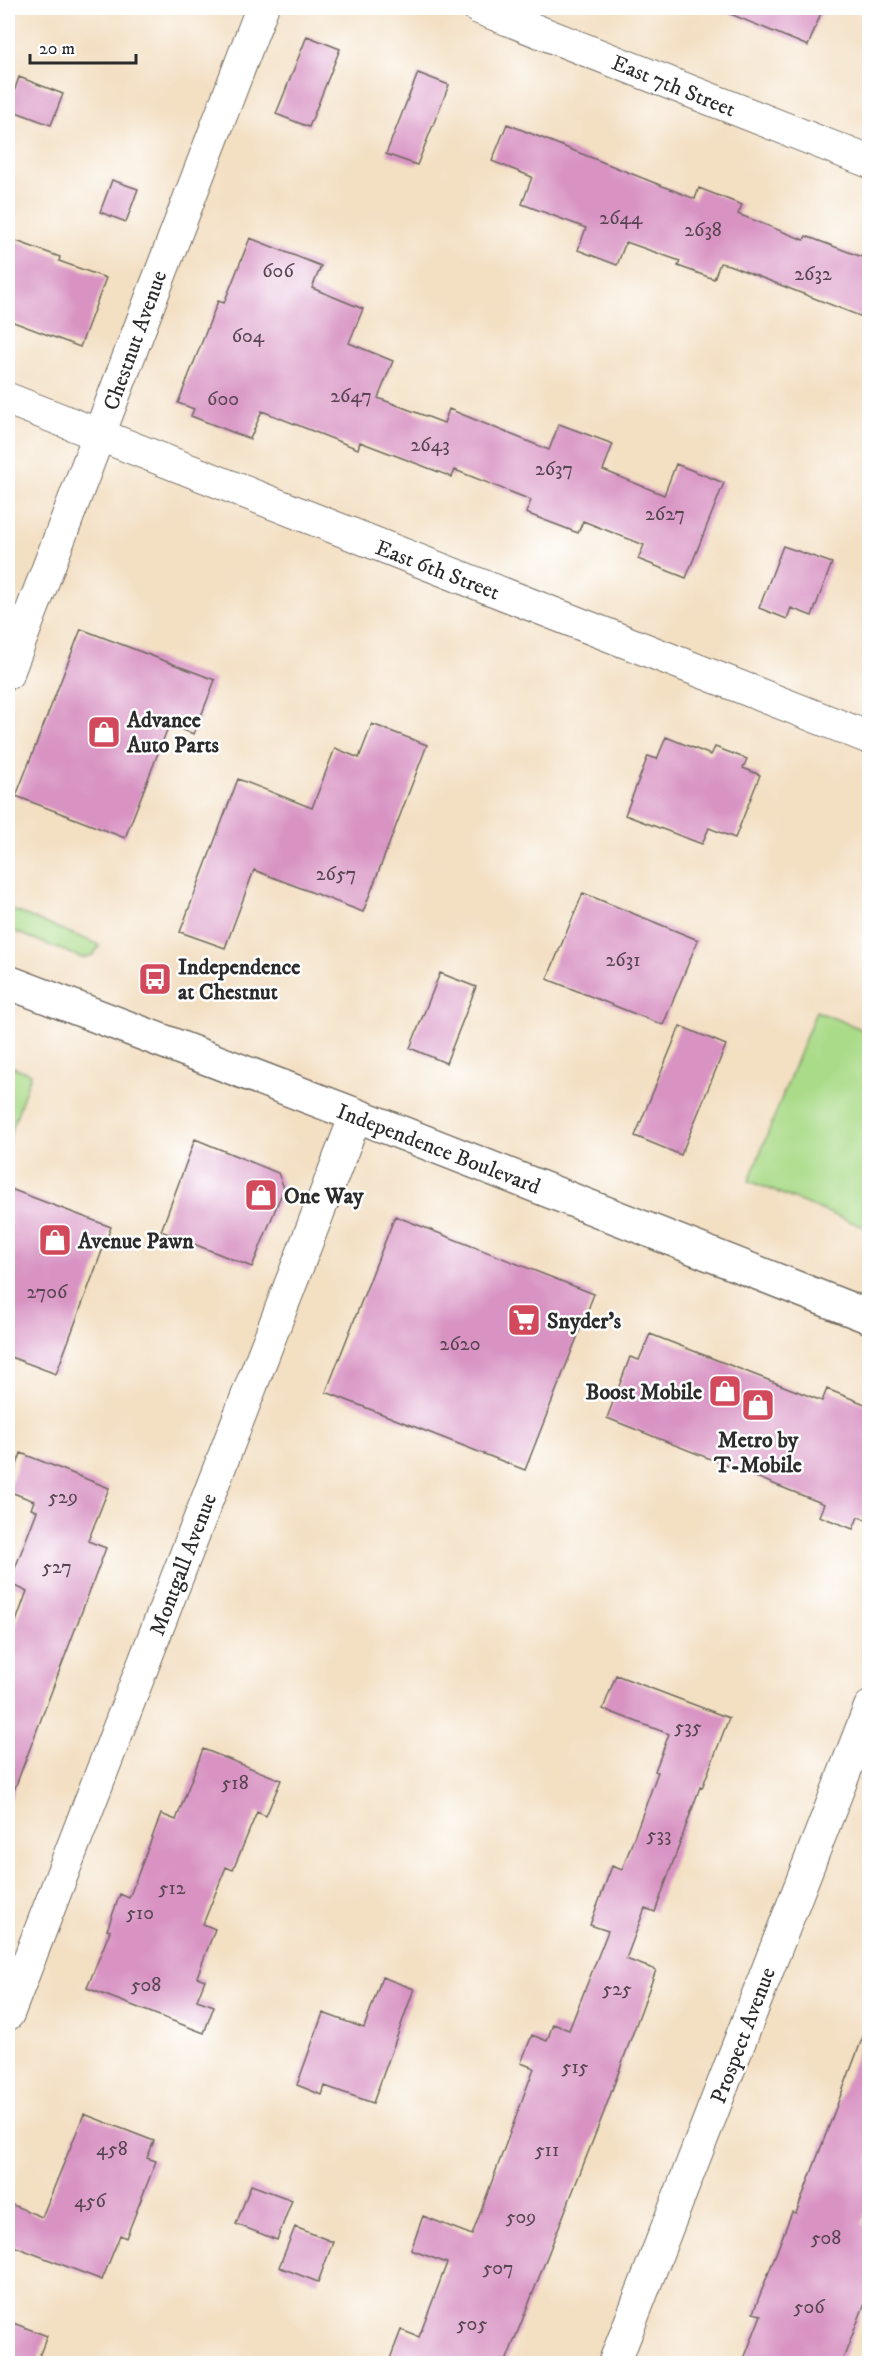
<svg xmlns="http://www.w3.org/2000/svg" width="877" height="2371" font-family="'IM FELL DW Pica',serif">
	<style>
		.green { fill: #aadb89; stroke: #6a835a; stroke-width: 1.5 }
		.building { fill: #d893c3 }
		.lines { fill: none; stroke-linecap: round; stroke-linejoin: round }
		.minor-casing { stroke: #716a60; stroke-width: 34 }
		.primary-casing { stroke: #716a60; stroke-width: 36 }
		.minor { stroke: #fff; stroke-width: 32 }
		.primary { stroke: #fff; stroke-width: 33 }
		.labels { text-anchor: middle; stroke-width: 5; stroke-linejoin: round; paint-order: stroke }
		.number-label { font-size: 20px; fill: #564551 }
		.street-label { font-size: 22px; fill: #2b2b2b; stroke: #fff }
		.poi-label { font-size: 22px; font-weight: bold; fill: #2b2b2b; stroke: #fff; text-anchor: start }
	</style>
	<rect width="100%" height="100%" fill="#fff"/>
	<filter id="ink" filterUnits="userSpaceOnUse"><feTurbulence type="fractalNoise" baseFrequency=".0167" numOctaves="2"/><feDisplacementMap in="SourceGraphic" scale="12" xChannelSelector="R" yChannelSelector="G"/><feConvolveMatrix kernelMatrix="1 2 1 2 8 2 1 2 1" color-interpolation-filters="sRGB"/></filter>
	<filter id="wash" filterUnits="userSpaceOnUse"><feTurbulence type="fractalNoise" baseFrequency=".008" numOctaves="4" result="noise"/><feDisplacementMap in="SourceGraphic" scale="24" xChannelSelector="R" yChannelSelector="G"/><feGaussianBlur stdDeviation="1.35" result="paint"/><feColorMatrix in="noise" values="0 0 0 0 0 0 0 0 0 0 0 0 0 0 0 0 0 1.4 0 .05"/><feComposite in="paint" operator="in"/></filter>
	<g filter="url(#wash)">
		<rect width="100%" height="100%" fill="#f3dfc2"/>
		<path class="green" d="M8,908L100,945L93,955L82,958L8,929Z
			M816,1011L869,1032V1229L749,1181Z
			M8,1065L31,1074L8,1141Z"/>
		<g id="blocks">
			<path class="building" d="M716,8H823L808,46Z
				M307,36L340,49L309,127L276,114Z
				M418,73L449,85L417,165L386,154Z
				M19,77L63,94L51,125L8,109Z
				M507,124L695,199L699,188L742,205L738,214L804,240L806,236L870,260V320L729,265L720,263L714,279L678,266L680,261L626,242L617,265L578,250L586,228L522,204L532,177L492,161Z
				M112,180L138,189L126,222L100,212Z
				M8,238L60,257L59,261L106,278L80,347L8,320Z
				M250,238L321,266L312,288L363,309L349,343L393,361L378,398L444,423L449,409L549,450L559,424L613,444L603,470L664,495L676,464L724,483L686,578L638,559L644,545L583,521L578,533L526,513L531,500L455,470L452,477L360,442L358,449L262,411L250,439L191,416L194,409L178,403L218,301L224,303Z
				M783,546L832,563L812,616L791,608L787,619L759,608Z
				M81,629L215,680L194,734L169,725L125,838L16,796Z
				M372,724L427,745L363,912L254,870L225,948L180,932L238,779L312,808L335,748L359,758Z
				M666,737L711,755L715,747L747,759L743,768L760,775L735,838L709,828L702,844L625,815L648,756L657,759Z
				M583,893L698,940L663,1025L547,979Z
				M440,973L476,987L446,1063L410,1048Z
				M680,1026L726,1045L681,1155L635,1136Z
				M195,1139L278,1173L284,1188L252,1267L161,1231Z
				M8,1188L111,1227L56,1374L8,1356Z
				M395,1216L594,1294L525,1470L326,1392Z
				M650,1334L822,1401L827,1389L870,1406V1521L858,1517L853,1529L819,1516L824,1504L607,1418L630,1357L639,1360Z
				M21,1453L109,1488L88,1541L106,1548L10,1801H8V1644L27,1591L9,1584L37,1511L31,1509L34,1501L8,1491Z
				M616,1675L729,1718L702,1788L700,1787L655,1912L645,1908L626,1959L656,1970L604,2112L505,2364H388L401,2330L419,2337L447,2263L411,2250L423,2216L472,2235L534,2068L521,2063L532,2035L547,2041L553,2024L569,2030L608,1931L590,1925L612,1866L622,1870L658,1772L655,1771L669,1734L603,1709Z
				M203,1749L281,1780L266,1816L257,1812L233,1870L226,1867L203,1924L215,1929L197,1977L205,1980L197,2000L214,2006L204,2033L87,1988L110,1931L107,1930L120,1894L129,1898L161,1814L176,1820Z
				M382,1977L414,1989L373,2103L325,2086L322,2095L297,2085L323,2013L364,2028Z
				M867,2026L870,2027V2201L862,2224L870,2227V2290L841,2364H742L761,2315L753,2313L792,2212L796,2213Z
				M84,2114L154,2141L147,2158L156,2161L146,2187L126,2238L120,2235L102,2280L8,2244V2203L42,2217Z
				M251,2185L292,2200L277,2240L236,2224Z
				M295,2227L333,2242L318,2282L279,2267Z
				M8,2321L47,2336L36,2364H8Z"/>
		</g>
	</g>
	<g filter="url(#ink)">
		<use href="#blocks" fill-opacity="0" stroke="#716a60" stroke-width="1.5"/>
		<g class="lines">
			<defs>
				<path id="minor" d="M479,8L870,162
					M8,399L870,738
					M8,673L262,8
					M8,2014L356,1115
					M614,2364L870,1707"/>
				<path id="primary" d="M8,982L356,1115L870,1317"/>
			</defs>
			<use href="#minor" class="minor-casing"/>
			<use href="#primary" class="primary-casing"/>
			<use href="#minor" class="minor"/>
			<use href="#primary" class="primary"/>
		</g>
	</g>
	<defs>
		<symbol id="shop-square" viewBox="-11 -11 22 22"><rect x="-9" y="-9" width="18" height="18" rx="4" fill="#d1495b" stroke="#fff"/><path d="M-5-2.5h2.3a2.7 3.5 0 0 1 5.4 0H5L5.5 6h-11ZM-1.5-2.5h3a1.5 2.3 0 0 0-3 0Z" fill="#fff"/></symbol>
		<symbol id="bus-square" viewBox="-11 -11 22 22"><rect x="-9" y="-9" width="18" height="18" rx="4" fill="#d1495b" stroke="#fff"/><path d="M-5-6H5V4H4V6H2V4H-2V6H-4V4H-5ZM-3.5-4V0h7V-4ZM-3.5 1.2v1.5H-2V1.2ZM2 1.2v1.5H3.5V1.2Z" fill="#fff"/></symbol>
		<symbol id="supermarket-square" viewBox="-11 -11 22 22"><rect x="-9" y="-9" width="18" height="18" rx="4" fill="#d1495b" stroke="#fff"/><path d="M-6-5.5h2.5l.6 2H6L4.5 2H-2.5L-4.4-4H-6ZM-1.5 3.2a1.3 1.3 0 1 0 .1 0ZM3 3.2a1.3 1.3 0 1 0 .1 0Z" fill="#fff"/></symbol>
	</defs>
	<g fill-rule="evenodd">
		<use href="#shop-square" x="85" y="713" width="38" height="38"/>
		<use href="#bus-square" x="136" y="960" width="38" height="38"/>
		<use href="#shop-square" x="242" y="1176" width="38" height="38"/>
		<use href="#shop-square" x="36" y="1221" width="38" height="38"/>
		<use href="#supermarket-square" x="505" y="1301" width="38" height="38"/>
		<use href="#shop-square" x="706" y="1372" width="38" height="38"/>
		<use href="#shop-square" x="739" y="1386" width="38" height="38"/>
	</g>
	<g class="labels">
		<g class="number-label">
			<text x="621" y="224">2644</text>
			<text x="703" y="236">2638</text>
			<text x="278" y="277">606</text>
			<text x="813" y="280">2632</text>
			<text x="248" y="342">604</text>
			<text x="351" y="402">2647</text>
			<text x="223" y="405">600</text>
			<text x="430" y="451">2643</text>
			<text x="554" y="475">2637</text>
			<text x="665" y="520">2627</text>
			<text x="336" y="880">2657</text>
			<text x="623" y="966">2631</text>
			<text x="47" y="1298">2706</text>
			<text x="460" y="1350">2620</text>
			<text x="63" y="1503">529</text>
			<text x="57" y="1573">527</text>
			<text x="688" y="1733">535</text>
			<text x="235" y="1789">518</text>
			<text x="659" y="1841">533</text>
			<text x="172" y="1894">512</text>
			<text x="140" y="1919">510</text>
			<text x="146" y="1991">508</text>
			<text x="617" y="1995">525</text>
			<text x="575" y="2073">515</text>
			<text x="112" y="2155">458</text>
			<text x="547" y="2156">511</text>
			<text x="90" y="2207">456</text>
			<text x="521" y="2223">509</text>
			<text x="826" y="2244">508</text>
			<text x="498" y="2274">507</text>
			<text x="809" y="2313">506</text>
			<text x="472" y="2330">505</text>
		</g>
		<g class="street-label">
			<text transform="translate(674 85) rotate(22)" y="8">East 7th Street</text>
			<text transform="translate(134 340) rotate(-70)" y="8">Chestnut Avenue</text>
			<text transform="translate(438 569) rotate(21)" y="8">East 6th Street</text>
			<text transform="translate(439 1148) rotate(21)" y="8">Independence Boulevard</text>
			<text transform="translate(182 1564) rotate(-69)" y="8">Montgall Avenue</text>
			<text transform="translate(742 2035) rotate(-69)" y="8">Prospect Avenue</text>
		</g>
		<g class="poi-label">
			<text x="127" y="727">Advance<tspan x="127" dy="25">Auto Parts</tspan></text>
			<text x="178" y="974">Independence<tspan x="178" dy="25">at Chestnut</tspan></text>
			<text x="284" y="1203">One Way</text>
			<text x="78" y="1248">Avenue Pawn</text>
			<text x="547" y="1328">Snyder's</text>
			<text x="702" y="1399" text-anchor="end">Boost Mobile</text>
			<text x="758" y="1447" text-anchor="middle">Metro by<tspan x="758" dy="25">T-Mobile</tspan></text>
		</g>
	</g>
	<rect width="877" height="2371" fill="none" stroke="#fff" stroke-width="30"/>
	<path d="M30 54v9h106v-9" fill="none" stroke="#2b2b2b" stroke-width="3"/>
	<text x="39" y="54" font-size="18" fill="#2b2b2b" stroke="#ffffff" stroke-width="4.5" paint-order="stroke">20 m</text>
</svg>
